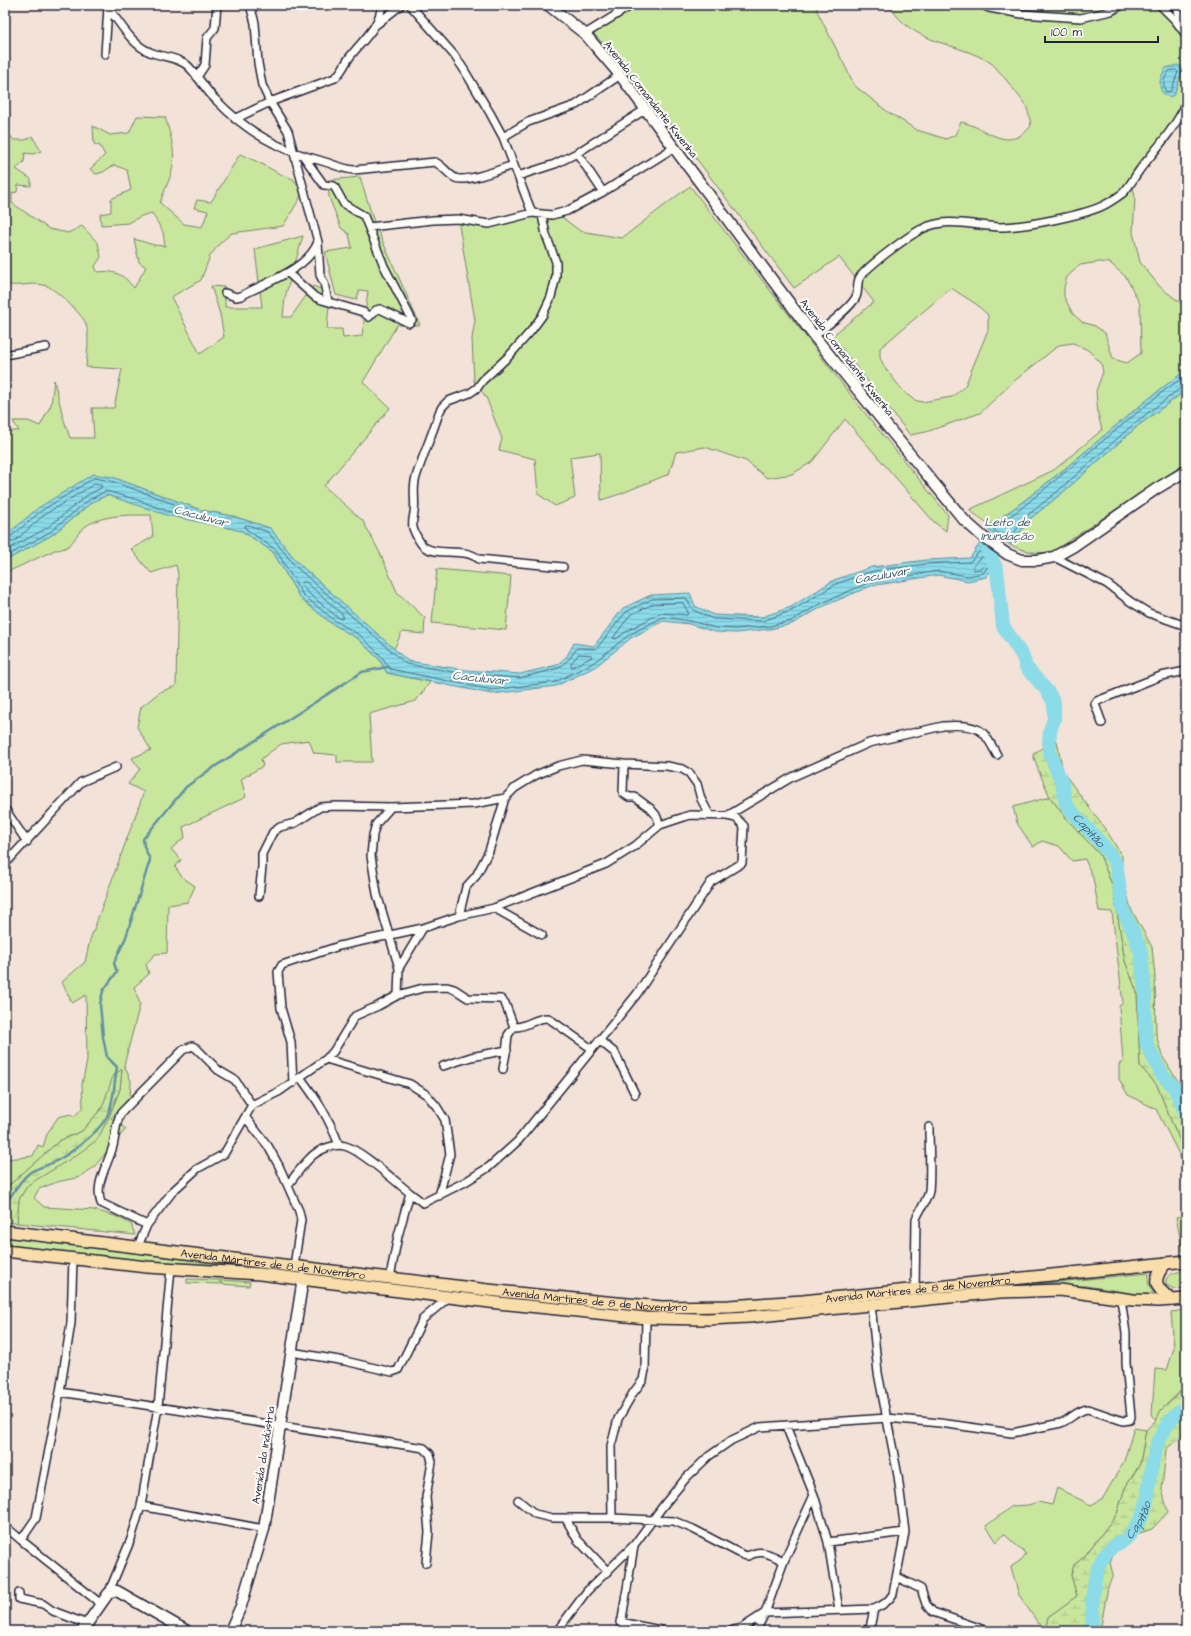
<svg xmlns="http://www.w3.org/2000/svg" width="1191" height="1636" font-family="'Architects Daughter',sans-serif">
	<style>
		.green { fill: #c9e69d; stroke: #76846c; fill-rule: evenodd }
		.wetland { fill: url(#wetland-marsh); stroke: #76846c }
		.water { fill: url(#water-rules); stroke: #6191a3 }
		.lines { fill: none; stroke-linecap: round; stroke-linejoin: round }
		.shore { stroke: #4c6c80; stroke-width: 1 }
		.stream { stroke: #6191a3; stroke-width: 2.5 }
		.river { stroke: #8bdbe8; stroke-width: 14 }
		.street-casing { stroke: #22223b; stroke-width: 10 }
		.secondary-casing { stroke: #22223b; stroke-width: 13 }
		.primary-casing { stroke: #22223b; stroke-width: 14 }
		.street { stroke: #fdfcf7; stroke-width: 7 }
		.secondary { stroke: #fdfcf7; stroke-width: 10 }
		.primary { stroke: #f9deab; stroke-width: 11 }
		.labels { text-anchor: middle; stroke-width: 4; stroke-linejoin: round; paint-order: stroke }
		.street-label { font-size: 11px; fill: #22223b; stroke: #fdfcf7 }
		.water-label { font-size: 12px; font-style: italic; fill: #425a6f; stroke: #fdfcf7 }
	</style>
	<defs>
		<pattern id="wetland-marsh" width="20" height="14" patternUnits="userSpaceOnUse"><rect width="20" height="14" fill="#c9e69d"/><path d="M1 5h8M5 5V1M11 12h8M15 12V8" fill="none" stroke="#acc588"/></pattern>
		<pattern id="water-rules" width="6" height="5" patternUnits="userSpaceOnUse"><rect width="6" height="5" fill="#8bdbe8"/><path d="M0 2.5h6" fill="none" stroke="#78bcc8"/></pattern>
	</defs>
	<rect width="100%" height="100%" fill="#f2e2d7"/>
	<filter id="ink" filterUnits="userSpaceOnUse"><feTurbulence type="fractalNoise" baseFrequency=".025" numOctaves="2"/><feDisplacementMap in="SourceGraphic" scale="8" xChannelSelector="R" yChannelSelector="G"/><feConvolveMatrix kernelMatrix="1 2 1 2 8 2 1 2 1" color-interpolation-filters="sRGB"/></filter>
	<g filter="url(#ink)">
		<path class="green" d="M638,5H822L816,9L855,86L888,112L917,130L946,139L955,135L961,122C987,127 1007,155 1031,126C1030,121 1029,114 1027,108C1025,103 996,66 991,63C957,41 913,46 889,5H1160L1186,35V104L1132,181L1135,198L1133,232L1140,262L1160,287L1186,307V370C1119,419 1059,479 990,525L969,510L1054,470L1102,430L1098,414L1096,391L1103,372L1101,363L1088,350L1073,343L1059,345L1013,382L980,413L926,432L910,435L832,336L874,302L839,257L794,288L649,96L615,56L593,33ZM1099,262L1110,263L1126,277L1140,304L1141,353L1127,363L1113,359L1105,333L1095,326L1082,322L1073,314L1064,297V287L1067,277L1080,265ZM951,288L976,304L988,315V330L965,386L952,397L922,402L914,400L904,392L885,368L880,358V348Z
			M5,97L9,103L6,118L7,132L14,140H26L32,136L41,151L33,154L25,153L24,162L16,169L31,179V186L18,185L17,192L12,193V203L49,229L68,233L82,226L98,243L101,257L95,266L97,272C115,270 123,274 134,288L146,267L139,262L134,239L154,245L165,246L163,232L152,213L141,216L129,223L101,225L100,214L111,212V199L131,190L127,170L114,165L103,172L96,174L90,169L105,155L100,146L94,144L93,126L110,135L129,133L137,116L165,117C171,137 177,154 171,174C168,184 163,193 160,203L184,224L202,227L208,211L194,208L197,200L211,202L240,154L262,164L280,174L293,179L303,193L283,226L232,233L221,242L210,256L201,280L171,297L200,354L224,337L220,314L211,286L225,287V307H262L255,249L303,236L285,297L283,317H291L313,286L330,293L327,329H342L343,338L362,336L368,291L360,290L356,300L336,295L325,252L352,248L349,234L341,228L329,197L328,180L360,177L374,222L420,325H397L363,382L390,408L324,486L363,521L381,555L397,592L425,618L424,634L402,632L394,649L298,563L270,528L233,516L201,510L112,477L5,536V431H19L13,421H28L40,426L51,405L54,380L63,417L70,438H94L92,408H114L122,369L86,367C87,354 90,337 86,324C84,316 55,289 47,286C32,281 19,288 5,284Z
			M690,186L856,402L948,515L946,531L934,522L845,419L812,462L792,474L767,478L746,461L705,447L676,452L669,474L620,494L601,500L600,453L570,457L575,498L555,506L538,494L535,459L499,450L502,439L486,397L474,381L472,339L475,320L458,219L479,224L532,213L552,215L563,218L580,231L622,238Z
			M1186,390V463L1052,552C1036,554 1024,551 1010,545L1031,518L1061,494L1139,425Z
			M107,495L242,531L273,552L300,598L331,623L358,639L379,659L387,673L430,682L416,701L369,714L372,762H337V755L314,753L309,740L281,744L261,759L263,766L241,779L246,797L183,827L185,837L171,849L181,860L175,867L183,878L195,886L188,902L168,905L167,953L155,954L146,964L149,974L134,987L140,1004L124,1065L131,1081L130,1097L111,1118L126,1129L94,1167L80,1177L57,1182L39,1189L34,1198L44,1207L94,1210L115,1216L131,1224L135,1235L17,1223L19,1199L28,1185L46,1172L109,1117L120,1089L122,1069L102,1108L82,1131L59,1141L5,1189V1161L8,1159L33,1156L38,1145L43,1147L47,1134L58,1117L71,1114L74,1117L83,1107L82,1084L87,1061L86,995L72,1003L62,982L85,962L90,940L144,792L128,784L140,769L132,758L151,750L137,727L141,707L160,692L176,686L178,574L176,565L151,573L131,549L153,537L151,515C130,515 104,514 86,526C72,536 75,549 55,550L5,573V561L52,535L91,503Z
			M437,569L511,576L506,630L432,623Z
			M1050,797L1065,817L1100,855L1113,887L1125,961L1137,992L1140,1066L1157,1085L1170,1118L1186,1154V1168L1156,1109L1128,1095L1119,1079V1064L1123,1062L1119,1006L1123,1003L1112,912L1099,911L1093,878L1085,859L1072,861L1059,846L1042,841L1033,847L1017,823L1013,807Z
			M1186,1216V1252H1183L1176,1217Z
			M5,1236L271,1268L169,1264L88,1257L5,1246Z
			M1186,1271V1288L1174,1289L1166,1285C1164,1273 1177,1272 1186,1271Z
			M1149,1273C1147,1282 1149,1288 1155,1296L1142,1295L1086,1286L1036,1284Z
			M187,1279L220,1280V1284L187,1283Z
			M221,1280L250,1282L249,1286L221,1284Z
			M1186,1310V1385C1176,1397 1163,1405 1156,1420L1152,1414L1155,1369L1167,1370L1174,1348L1171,1312Z
			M1134,1428L1146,1430L1140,1464L1125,1488L1117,1514L1084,1557L1074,1565L1071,1575L1077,1596L1048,1617L1046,1627L1038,1623L1019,1595L1011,1567L1021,1560L1026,1554L1004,1534L997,1542L986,1526L1012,1506L1028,1505L1038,1502L1052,1505L1057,1488L1091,1505L1103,1498L1124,1461Z"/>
		<path class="wetland" d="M1057,741L1063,772L1108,833L1122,856V875L1131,909L1152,947L1155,977L1156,1034L1162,1056L1176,1078L1186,1090V1154L1170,1118L1157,1085L1140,1066L1137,992L1125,961L1113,887L1100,855L1065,817L1050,797L1037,767L1033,754L1042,748Z
			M122,1069L120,1089L109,1117L97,1140L75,1156L28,1185L19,1199L17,1223L5,1222V1189L59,1141L82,1131L102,1108L113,1076Z
			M1186,1385V1433L1166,1449L1162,1490L1168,1512L1152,1529L1134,1535L1115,1550L1110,1562L1113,1575L1108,1587L1100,1631H1047L1046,1627L1048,1617L1077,1596L1071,1575L1074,1565L1084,1557L1117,1514L1125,1488L1140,1464L1146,1430L1156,1420L1161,1410L1179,1394Z"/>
		<path class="water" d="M1177,65L1182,67V72L1174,95L1169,97C1156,92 1159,78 1166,68Z
			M1186,370V390L1139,425L1061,494L1031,518L1010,545L989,531L990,525C1059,479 1119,419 1186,370Z
			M93,474L112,477L201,510L232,516L270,528L298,563L408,661L466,670L520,674L557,665L567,656L574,643L594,646L623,608L651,595L690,593L695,606L714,615L762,617L791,607L834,580L872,567L926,560L970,558L980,543L996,555L998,562L986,577L968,581L938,575L871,586L824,606L792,624L770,629L736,633L715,632L689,624L663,621L631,638L595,667L556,686L492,694L387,673L379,659L358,639L331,623L300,598L273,552L242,531L166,515L107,495L91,503L52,535L5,561V536L38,508Z"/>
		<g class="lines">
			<path class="shore" d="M1176,70L1178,72L1171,91L1166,92C1162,86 1164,77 1169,71Z
				M1186,375L1161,393L1019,510L994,527V530L1007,539H1009L1028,515L1058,491L1136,422L1182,387H1186
				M248,525L268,532L295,566L406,664L466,674L520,678L559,668L570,658L577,648L596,649L626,612L652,599L686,598L693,610L713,619L763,621L793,610L836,584L873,571L927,564L970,562L981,550L992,557L993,560L983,573L968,576L938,571L870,582L822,603L791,621L770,626L736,629L716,628L690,621L663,617L629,635L593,663L555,682L492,690L390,669L382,657L361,636L334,620L303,595L276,550L246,529L245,526Z
				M5,539L13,535L41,511L94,478L111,481L156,497L202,515L200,517L167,511L135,499L106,491L89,500L50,532L5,557
				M5,544L16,540L44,515L94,484L102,486L101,488L86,496L47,528L5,551
				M982,557L986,559L987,561L981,569L973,570V567Z
				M303,582H306L343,615V618L341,619L336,616L307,592L302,584Z
				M683,603L688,612L687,615L660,613L627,631L616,639L613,638L630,615L653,604Z
				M579,654L591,655L592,657L572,667L571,664Z"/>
			<path class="stream" d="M5,1205C12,1195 18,1183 27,1175C34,1168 44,1167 52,1163C69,1155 97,1134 106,1118C114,1103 114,1084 117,1067L107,1057L103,1037L100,1004L103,991L117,972L114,963L126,937L150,860L144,846L143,839L186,787L208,771L362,672L387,667
				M5,1208V1217"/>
			<g class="river">
				<path id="s1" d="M988,551L997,570L1003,626L1023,657L1026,667L1048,692L1054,703V719L1050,731L1049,743L1050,754L1062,783L1066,805L1105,848L1116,864L1123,910L1135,936L1141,953L1145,993V1028L1147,1045L1162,1075L1174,1087L1186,1114"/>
				<path id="s2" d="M1092,1631C1093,1604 1089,1567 1112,1547C1115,1544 1120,1543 1123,1541C1131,1536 1137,1525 1142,1517C1148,1505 1148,1491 1150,1478C1153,1452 1162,1421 1186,1407"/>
			</g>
			<defs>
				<path id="street" d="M410,5L454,55L463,68L490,113L503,137L532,213
					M983,5L989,8L1022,14L1081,18L1111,11L1122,5
					M1160,5L1175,20L1186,35
					M1179,5L1178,10L1181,25
					M109,9C120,23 132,45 150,52C162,57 177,57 187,65C198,75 205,90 216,100C247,132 279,150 322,161C333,164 342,169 354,170L435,162C443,166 448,174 455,178C466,183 501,169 513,165
					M377,24L401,5
					M585,34L632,5
					M105,54L108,7
					M197,77L205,65L207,38L215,28L217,5
					M235,119L270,102L335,78C342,72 344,65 349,58C363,39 378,30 382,5
					M503,137L528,122L576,105L620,75
					M577,153L603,192
					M518,176L555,164L577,153L646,109
					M542,215L546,235L556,262V277L551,297L542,316L531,331L509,356L483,380L477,388L470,393L448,401L442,407L439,413C432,435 423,455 416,477C412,489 416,501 414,513C413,519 412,522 413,528C415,534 421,546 426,548C439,556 463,547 479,559L563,567
					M369,227L433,220L458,219L489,224L532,213L552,215L567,211L603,192L675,147
					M318,242L320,275L324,283L328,301
					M288,273L315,297L322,300L363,312L369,317L376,310L380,309L407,322L409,323L412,320L384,266L364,216L344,204L334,186L324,185L304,157
					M225,293L236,297L241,296C266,282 307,270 318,242L288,131L270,102L262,85L258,63L255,23L250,5
					M814,336C825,327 850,309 856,297C859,291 856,283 860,277C869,265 908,236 922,229C946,216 974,226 1000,227C1022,227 1089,215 1108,203C1113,200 1119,196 1123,193C1130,186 1135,176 1141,168C1157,148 1175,128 1186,104
					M5,355L46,347
					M1054,557L1107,584L1131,602L1149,613L1186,626
					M1102,723L1095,704L1097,701L1161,676L1186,671
					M624,764L623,793L629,797H635L650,808L656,815L660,825
					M5,809L27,842
					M727,816L792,777L869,743L943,726C954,725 974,724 983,733C989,739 993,748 997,755
					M5,864L81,782L116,767
					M259,896L262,867V854L273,832L280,827L295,823L320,807L336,806L391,807L474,804L505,798
					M494,908L542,935
					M459,916L466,887L476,876L489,851L505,798L515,788L536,775L558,766L582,760L624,764L667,766L682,769L689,773L697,784L701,799L709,814
					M399,968L423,928
					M398,995L423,988L447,987L454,989L468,998L501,999L505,1003L514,1027C526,1028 536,1017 548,1018L592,1049
					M599,1040L615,1053L635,1094
					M326,1059L410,1084L427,1095L437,1107L445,1120L450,1154L439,1196
					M443,1066L471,1057L507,1050
					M503,1069L506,1053L508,1035L514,1027
					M300,1077C318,1101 329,1118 339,1145
					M293,1083L291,1042L281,1008L278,972L282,965L339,946L423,928L459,916L494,908L606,864L635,846L660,825L690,815L727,816L736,818L744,826L742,863L711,882L637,994L518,1141L489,1167L465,1182L423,1203L410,1193L398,1236L390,1277
					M246,1118L268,1146L279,1166L299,1211L301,1220L294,1266
					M288,1185C295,1176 301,1167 309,1159C317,1150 334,1143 345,1146C361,1150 396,1182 410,1193
					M147,1225L101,1203C94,1184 108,1165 113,1146C116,1134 115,1123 121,1113L183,1050L192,1046L196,1048L218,1070L235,1080L252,1105
					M138,1246L147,1225L173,1191L197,1169L224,1154L252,1105L280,1091L326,1059L333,1052L355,1016L378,1006L398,995L399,968L377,894L371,856L373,835L376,824L391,807
					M73,1259L71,1323L60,1392L36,1518L21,1540L101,1604
					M915,1290L916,1219C920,1209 927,1201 929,1191C931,1170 929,1147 929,1127
					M291,1352L345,1361L392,1372L398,1370L423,1319L449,1297
					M60,1392L424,1448L430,1454L432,1462L426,1497L429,1532L426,1563
					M786,1426L814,1495L784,1561L765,1613L874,1609C883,1605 888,1602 893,1594L905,1532L898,1476L878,1373L871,1304
					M814,1495L828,1542L839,1610
					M518,1500L535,1514L552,1518H612L674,1521L693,1529L743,1555L748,1556C762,1548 770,1555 784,1561
					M141,1506L264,1529
					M612,1518L611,1446L618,1419L633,1393L643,1380L645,1370L646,1318
					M566,1519L577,1539L608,1572
					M5,1526L21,1540
					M828,1542L905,1532
					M897,1577L921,1589L926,1604L933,1612L988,1631
					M19,1593V1599L43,1604L53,1611L87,1624
					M108,1594L131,1539L141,1506L158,1407L171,1268
					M620,1622L665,1631
					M557,1631L587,1591L634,1545L663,1506L686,1478L709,1456L732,1440L760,1427L887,1418L940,1423L1012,1433L1061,1423C1071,1419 1077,1410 1088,1409L1123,1421L1130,1420L1131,1417L1126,1363V1333L1121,1299
					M620,1631L634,1546
					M729,1631L742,1628L765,1613
					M756,1631L765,1613
					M863,1631L870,1628L874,1609"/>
				<path id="secondary" d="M548,5L585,34L620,75L814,336L886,425L964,520L983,537L1007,554L1022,560H1038L1054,557L1074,546L1156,489L1186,471
					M82,1631L108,1594L112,1591H117L187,1631
					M230,1631L241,1606L264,1529L303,1278"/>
				<g id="primary">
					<path id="s3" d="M5,1231L488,1290L595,1301L662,1307L729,1306L803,1301L1186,1261"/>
					<path d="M5,1251L147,1267L260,1274L498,1303L646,1318L708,1319L749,1317L1000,1292L1060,1290L1133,1300L1159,1301L1186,1299"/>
					<path d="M1166,1263C1151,1280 1155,1288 1172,1300"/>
				</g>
			</defs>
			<use href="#street" class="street-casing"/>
			<use href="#secondary" class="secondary-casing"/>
			<use href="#primary" class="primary-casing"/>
			<use href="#street" class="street"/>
			<use href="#secondary" class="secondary"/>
			<use href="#primary" class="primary"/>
		</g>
	</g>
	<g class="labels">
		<g class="street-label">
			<text transform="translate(651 99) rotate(52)" y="4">Avenida Comandante Kwenha</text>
			<text transform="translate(847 357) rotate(52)" y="4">Avenida Comandante Kwenha</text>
			<text dy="4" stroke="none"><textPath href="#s3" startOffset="270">Avenida Mártires de 8 de Novembro</textPath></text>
			<text dy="4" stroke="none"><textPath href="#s3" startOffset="918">Avenida Mártires de 8 de Novembro</textPath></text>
			<text dy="4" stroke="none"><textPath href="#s3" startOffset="594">Avenida Mártires de 8 de Novembro</textPath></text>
			<text transform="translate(263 1455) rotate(-81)" y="4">Avenida da Indústria</text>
		</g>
		<g class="water-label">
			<text transform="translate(201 516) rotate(15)" y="4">Caculuvar</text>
			<text x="1007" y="526">Leito de<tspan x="1007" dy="14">Inundação</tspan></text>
			<text transform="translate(882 575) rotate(-10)" y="4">Caculuvar</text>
			<text transform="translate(480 678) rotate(6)" y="4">Caculuvar</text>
			<text dy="4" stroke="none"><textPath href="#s1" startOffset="310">Capitão</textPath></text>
			<text dy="4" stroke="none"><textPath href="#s2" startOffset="128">Capitão</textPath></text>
		</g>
	</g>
	<rect width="1191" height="1636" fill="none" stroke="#fdfcf7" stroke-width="20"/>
	<rect x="10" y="10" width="1171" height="1616" fill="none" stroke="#22223b" stroke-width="1.5" filter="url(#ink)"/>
	<path d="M1045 36v6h113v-6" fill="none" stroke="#22223b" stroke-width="2"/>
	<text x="1051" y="36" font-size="12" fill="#22223b" stroke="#fdfcf7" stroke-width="3" paint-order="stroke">100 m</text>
</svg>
